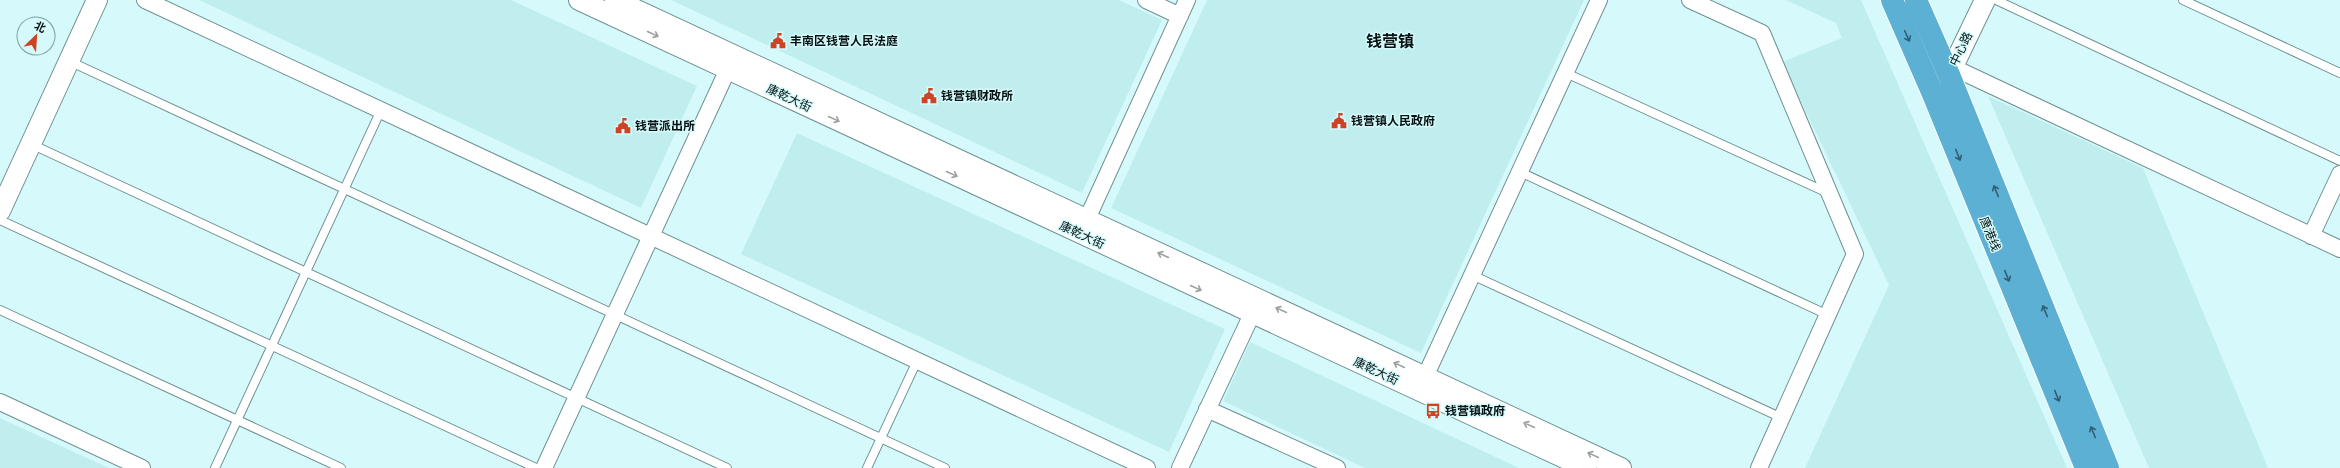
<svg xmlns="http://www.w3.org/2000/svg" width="2340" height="468" font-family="'PT Sans','Noto Sans SC',sans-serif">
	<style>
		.built { fill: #c0eeef }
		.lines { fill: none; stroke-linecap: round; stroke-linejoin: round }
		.service-casing { stroke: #6f9192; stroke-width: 10 }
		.minor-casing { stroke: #6f9192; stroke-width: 18 }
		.tertiary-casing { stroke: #6f9192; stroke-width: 22 }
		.trunk-casing { stroke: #fff; stroke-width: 24 }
		.service { stroke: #fff; stroke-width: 8 }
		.minor { stroke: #fff; stroke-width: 16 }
		.tertiary { stroke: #fff; stroke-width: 20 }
		.trunk { stroke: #5cb0d4; stroke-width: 22 }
		.oneway { stroke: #9ba0a0 }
		.oneway2 { stroke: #306072 }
		.labels { text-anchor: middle; stroke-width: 3; stroke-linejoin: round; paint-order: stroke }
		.poi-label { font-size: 12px; font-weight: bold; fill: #051111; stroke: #d6fafb; text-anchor: start }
		.street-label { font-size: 12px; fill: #051111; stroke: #d6fafb }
		.district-label { font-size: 16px; font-weight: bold; fill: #051111; stroke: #d6fafb }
	</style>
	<rect width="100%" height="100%" fill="#d6fafb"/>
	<path class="built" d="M199,0H511L697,86L641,208Z
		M671,0H1119L1162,20L1082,193Z
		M1207,0H1584L1421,353L1111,208Z
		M1786,0H1861L2067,468H1805L1889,285L1782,62L1842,38L1836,23Z
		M1988,96L2143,168L2268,468H2149Z
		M797,133L1225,329L1169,452L741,254Z
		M1250,342L1519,468H1365L1223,401Z
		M0,418L109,468H0Z"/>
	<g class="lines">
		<defs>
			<path id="service" d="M1996,0L2340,161
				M2183,0L2340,73
				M69,61L945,468
				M1566,73L1828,193
				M31,144L727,468
				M1520,172L1828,315
				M0,220L536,468
				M1472,275L1782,418
				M0,310L341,468
				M215,468L381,110
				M867,468L917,361"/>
			<path id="minor" d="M145,0L1147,468
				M1146,0L1180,16
				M1690,0L1762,33L1855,254L1759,468
				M1952,67L2340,249
				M1082,230L1187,0
				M2311,236L2340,174
				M1425,377L1599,0
				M0,402L142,468
				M1207,409L1337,468
				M544,468L728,69
				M1180,468L1252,314"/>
			<path id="tertiary" d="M579,0L1586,468
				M615,0L1621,468
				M1941,85L1949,75L1985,0
				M0,211L97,0"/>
			<path id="trunk" d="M1892,0L1933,94L2086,468
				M1916,0L1949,75L2108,468"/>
		</defs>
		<use href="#service" class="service-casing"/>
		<use href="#minor" class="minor-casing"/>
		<use href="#tertiary" class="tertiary-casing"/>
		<use href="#trunk" class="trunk-casing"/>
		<use href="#service" class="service"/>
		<use href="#minor" class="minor"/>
		<use href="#tertiary" class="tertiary"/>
		<use href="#trunk" class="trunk"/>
	</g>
	<defs><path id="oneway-shaft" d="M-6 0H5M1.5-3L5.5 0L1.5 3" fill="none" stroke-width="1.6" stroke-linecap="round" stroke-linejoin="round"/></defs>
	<g class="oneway">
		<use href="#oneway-shaft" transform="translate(653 34) rotate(25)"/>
		<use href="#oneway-shaft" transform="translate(834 119) rotate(25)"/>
		<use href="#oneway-shaft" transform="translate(952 174) rotate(25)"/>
		<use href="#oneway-shaft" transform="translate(1163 255) rotate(-155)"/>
		<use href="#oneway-shaft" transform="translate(1196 288) rotate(25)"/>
		<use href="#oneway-shaft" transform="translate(1281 310) rotate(-155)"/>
		<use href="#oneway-shaft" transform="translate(1399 365) rotate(-155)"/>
		<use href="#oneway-shaft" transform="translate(1529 425) rotate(-155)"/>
		<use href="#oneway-shaft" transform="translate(1593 455) rotate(-155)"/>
	</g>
	<g class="oneway2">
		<use href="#oneway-shaft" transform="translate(1907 36) rotate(66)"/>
		<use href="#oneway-shaft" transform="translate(1958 155) rotate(68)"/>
		<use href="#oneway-shaft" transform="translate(1996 191) rotate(-112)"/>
		<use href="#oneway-shaft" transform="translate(2007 276) rotate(68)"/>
		<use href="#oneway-shaft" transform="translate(2045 311) rotate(-112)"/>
		<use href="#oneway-shaft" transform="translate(2057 396) rotate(68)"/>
		<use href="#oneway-shaft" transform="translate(2093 432) rotate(-112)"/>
	</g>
	<defs>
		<symbol id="civic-bare" viewBox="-9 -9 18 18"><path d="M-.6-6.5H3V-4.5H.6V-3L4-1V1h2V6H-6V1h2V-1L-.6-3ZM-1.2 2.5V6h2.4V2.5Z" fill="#cd4324" stroke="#d6fafb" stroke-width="2.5" paint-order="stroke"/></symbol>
		<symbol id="bus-bare" viewBox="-9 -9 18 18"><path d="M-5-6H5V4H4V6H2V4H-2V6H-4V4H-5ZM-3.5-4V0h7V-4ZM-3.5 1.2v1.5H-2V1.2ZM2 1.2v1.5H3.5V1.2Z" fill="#cd4324" stroke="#d6fafb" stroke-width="2.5" paint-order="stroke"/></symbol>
	</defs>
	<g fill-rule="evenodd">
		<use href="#civic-bare" x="767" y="30" width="22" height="22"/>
		<use href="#civic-bare" x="918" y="85" width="22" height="22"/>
		<use href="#civic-bare" x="1328" y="110" width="22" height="22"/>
		<use href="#civic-bare" x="612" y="115" width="22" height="22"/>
		<use href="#bus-bare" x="1422" y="400" width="22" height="22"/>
	</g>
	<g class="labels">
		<g class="poi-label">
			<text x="790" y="45">丰南区钱营人民法庭</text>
			<text x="941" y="100">钱营镇财政所</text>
			<text x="1351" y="125">钱营镇人民政府</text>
			<text x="635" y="130">钱营派出所</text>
			<text x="1445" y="415">钱营镇政府</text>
		</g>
		<g class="street-label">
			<text transform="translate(1961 49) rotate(-64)" y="4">中心路</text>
			<text transform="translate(789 98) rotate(25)" y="4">康乾大街</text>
			<text transform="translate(1990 234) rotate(68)" y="4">唐港线</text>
			<text transform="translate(1082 235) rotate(25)" y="4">康乾大街</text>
			<text transform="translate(1376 371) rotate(25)" y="4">康乾大街</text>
		</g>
		<g class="district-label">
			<text x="1390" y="47">钱营镇</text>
		</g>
	</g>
	<g transform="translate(36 36) rotate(25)"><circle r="19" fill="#d6fafb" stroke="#829d9d"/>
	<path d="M0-3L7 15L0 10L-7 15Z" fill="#cd4324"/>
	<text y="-6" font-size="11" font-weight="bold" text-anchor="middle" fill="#051111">北</text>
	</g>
</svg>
